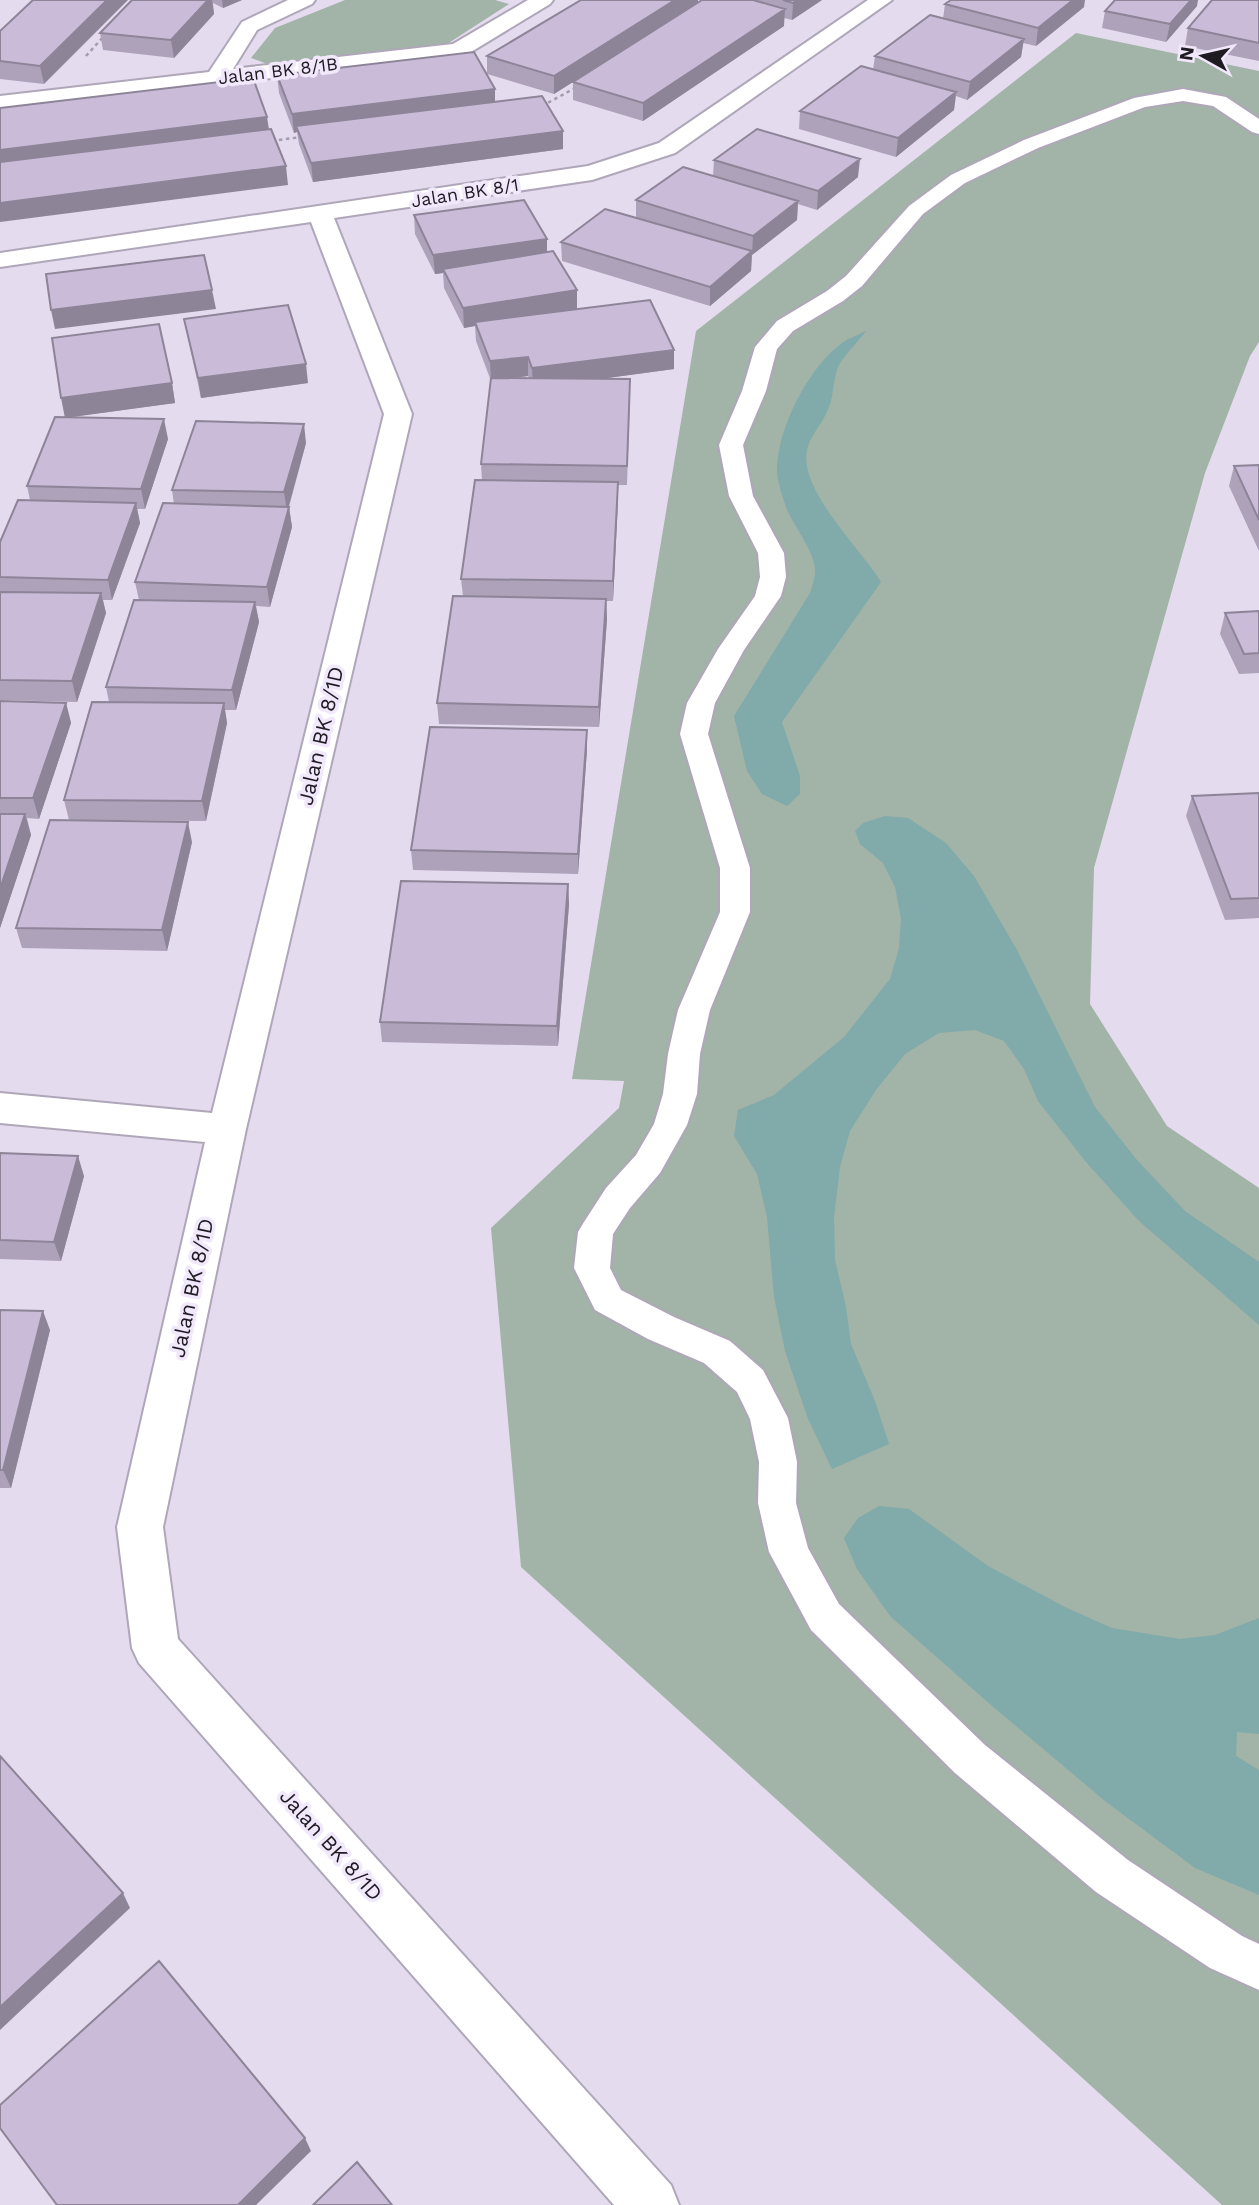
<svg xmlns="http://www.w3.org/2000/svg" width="1259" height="2205" font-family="'Work Sans',sans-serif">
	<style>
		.green { fill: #a2b3a7 }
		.water { fill: #81aaaa }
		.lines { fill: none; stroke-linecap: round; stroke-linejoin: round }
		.lane-casing { stroke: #afa7b9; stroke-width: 4 }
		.street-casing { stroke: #afa7b9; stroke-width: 4 }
		.path { stroke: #a59dad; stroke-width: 2.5; stroke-dasharray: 3.5 3.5; stroke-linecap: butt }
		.lane { fill: #fff; fill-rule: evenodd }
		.street { fill: #fff; fill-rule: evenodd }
		.wall { fill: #aea2bb; fill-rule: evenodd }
		.shaded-wall { fill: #8d8498 }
		.building { fill: #cabcd9; stroke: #8d8498; stroke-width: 2 }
		.labels { text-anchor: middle; stroke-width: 7; stroke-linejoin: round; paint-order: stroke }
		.far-street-label { font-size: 18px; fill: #1e1b22; stroke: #f1e8fb }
		.street-label { font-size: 21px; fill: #1e1b22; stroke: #f1e8fb }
	</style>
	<rect width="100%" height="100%" fill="#e4dbee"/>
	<path class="green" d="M345,0H495L509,4L444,46L270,65L251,58L275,28Z
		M1076,33L1259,71V342L1250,356L1205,473L1094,868L1090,1004L1167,1126L1259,1188V2205H1222L521,1567L491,1228L619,1108L624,1081L572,1079L696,331Z"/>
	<path class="water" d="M866,331C858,342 846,353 839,365C833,377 834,394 829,407C824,422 810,435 807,450C798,489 861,549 881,582L782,722L800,776V794L787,806L762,794L747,771L734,716L810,593C812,586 815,579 815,572C816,551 791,524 785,504C782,495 778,483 777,473C776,430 808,368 842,343C849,338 858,335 866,331Z
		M885,816L908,818L946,843L974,876L1017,950L1095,1107L1137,1160L1185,1211L1259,1262V1325L1139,1221L1086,1162L1038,1101L1024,1069L1004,1041L975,1030L939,1033L905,1054L876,1090L850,1131L840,1167L834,1217L835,1260L846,1307L851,1344L875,1401L889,1444L832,1469L808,1419L785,1351L774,1297L767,1217L757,1174L734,1136L738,1110L774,1095L844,1037L890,979L899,948L901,918L895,887L883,863L860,844L855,831L863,823Z
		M879,1506L909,1509L988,1566L1067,1608L1112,1628L1180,1639L1215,1635L1259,1618V1734L1237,1732L1236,1756L1259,1770V1895L1195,1868L1105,1801L991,1705L890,1616L857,1569L844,1538L858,1518Z"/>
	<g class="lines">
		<defs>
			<path id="lane" d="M1183,89L1226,97L1259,119V134L1252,132L1213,106L1183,101L1145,107L1038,148L965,183L923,214L862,286L843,301L793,331L777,349L766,391L743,445L753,496L784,553L786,577L781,596L744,650L715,703L708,734L750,868V912L710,1010L700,1054L697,1094L687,1125L660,1173L630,1208L613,1234L610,1268L621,1290L674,1317L730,1341L763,1370L788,1418L797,1462L796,1503L808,1548L839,1604L985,1745L1128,1860L1242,1936L1259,1944V1990L1210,1968L1096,1892L955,1773L811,1630L769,1552L758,1503L759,1462L750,1419L737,1392L704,1363L648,1339L595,1310L574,1268L578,1232L584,1222L606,1188L636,1155L654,1124L663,1094L668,1054L678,1010L720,912V868L680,734L687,703L718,649L755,596L760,577L758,553L729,496L719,445L742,391L755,347L777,321L827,291L846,276L909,206L951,175L1024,140L1134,98Z"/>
			<path id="street" d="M288,0H315L312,4L257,30L233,69L453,44L528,0H553L550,4L466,55L458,56L0,110V96L209,72L242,22Z
				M868,0H892L675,153L592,180L334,218L412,414L246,1129L163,1527L178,1639L671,2185L679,2205H614L139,1663L132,1648L117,1527L205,1142L0,1123V1093L212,1113L384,414L311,222L0,267V253L588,166L659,143Z"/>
		</defs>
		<use href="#lane" class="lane-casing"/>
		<use href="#street" class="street-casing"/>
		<path class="path" d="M86,56L104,36
			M542,106L577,87
			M272,141L301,137"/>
		<use href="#lane" class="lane"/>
		<use href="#street" class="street"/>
	</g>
	<path class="wall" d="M33,0L44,84L0,79V31Z
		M132,0H242L223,8L213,3L214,14L174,58L103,50L100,33Z
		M581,0H698V3L702,0H822L792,20L784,18V26L643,121L573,100V82L691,7L554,94L487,74V56Z
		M1259,0V61L1185,46L1188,28Z
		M945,4L1084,7L1036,46L1023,43L1021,57L967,100L956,96L954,110L896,157L799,129L800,111L873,70L875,56L943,19Z
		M1197,6L1166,42L1102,28L1105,11Z
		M277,75L495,101L563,149L313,182L299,144L297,132L294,133L279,93Z
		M714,160L858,177L817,210L798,204L797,220L752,255L751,271L710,306L562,261L561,242L636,218V200L713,176Z
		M414,215L547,252L577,309L674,369L600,379L630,399L627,485H618L613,601H606L607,619L599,727L439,724L437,703L463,596L461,579L482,480L481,464L491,381L476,341L475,326L464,328L444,288L443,273L435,274L415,234ZM528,376L529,378H511Z
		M184,319L308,383L201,398Z
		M172,383L175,403L70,417L168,439L145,509H137L140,523L112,600H103L106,613L77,702L0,700V542L30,500L27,486L65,417Z
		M306,443L289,507L292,527L270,607L256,606L259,622L236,710H225L227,723L206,821L69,820L64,800L109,702L106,687L139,600L135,582L174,504L172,490Z
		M1259,465V551L1229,486L1234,466Z
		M1259,611V673L1239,674L1220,634L1225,613Z
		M0,701L66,703L71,723L39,819L27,818L31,835L0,928Z
		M587,730V750L578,874L413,870L411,850Z
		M1259,793V918L1225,920L1186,816L1192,796Z
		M192,842L167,951L22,948L16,928Z
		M568,884L569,904L558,1046L382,1042L380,1022Z
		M0,1153L84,1176L61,1261L0,1259Z
		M0,1310L50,1330L11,1488H0Z"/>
	<path class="shaded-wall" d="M107,0H128L44,84L40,66Z
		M208,0H212L214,14L174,58L171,40Z
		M222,0H242L223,8Z
		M675,0H698V3L554,94V76Z
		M797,0H822L792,20L793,3Z
		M1073,0H1085L1084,7L1036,46L1038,28Z
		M1191,0H1198L1197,6L1166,42L1170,24Z
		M785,9L784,26L643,121V103Z
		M1024,39L1021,57L967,100L970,82Z
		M495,89V107L296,126L297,132L294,133L292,114Z
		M956,92L954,110L896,157L898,138Z
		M267,117L270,136L0,169V150Z
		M563,131V149L313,182L311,163Z
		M860,159L858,177L817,210L818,191Z
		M286,166L288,185L0,222V203Z
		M798,201L797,220L752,255L753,236Z
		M547,239V258L443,269V273L435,274L433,255Z
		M752,251L751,271L710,306V287Z
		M212,290L216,309L55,329L51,310Z
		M577,290V310L475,322V326L464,328L463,308Z
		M674,350V369L533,388L532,368Z
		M528,357V376L491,381L490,361Z
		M306,364L308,383L201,398L198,378Z
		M172,383L175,403L65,418L61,398Z
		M164,419L168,439L145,509L141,489Z
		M304,424L306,443L287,512L284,492Z
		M618,482V502L613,601V581Z
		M136,503L140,523L112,600L108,580Z
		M289,507L292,527L270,607L267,587Z
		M101,593L106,613L77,702L72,681Z
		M606,599L607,619L599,727V707Z
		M255,602L259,622L236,710L232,690Z
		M66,703L71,723L39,819L33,798Z
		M224,703L227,723L206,821L202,801Z
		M587,730V750L578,874V854Z
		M25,814L31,835L0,928V889Z
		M188,822L192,842L167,951L162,930Z
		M568,884L569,904L558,1046L557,1026Z
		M78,1156L84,1176L61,1261L54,1242Z
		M43,1311L50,1330L11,1488L3,1470Z
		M123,1893L130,1908L0,2030V2007Z
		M305,2138L311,2151L256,2205H238Z"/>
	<path class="building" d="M33,0H107L40,66L0,61V31Z
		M132,0H208L171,40L100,33Z
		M581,0H675L554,76L487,56Z
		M702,0H753L785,9L643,103L573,82Z
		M783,0H797L793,3Z
		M951,0H1073L1038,28L945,4Z
		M1115,0H1191L1170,24L1105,11Z
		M1212,0H1259V43L1188,28Z
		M930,15L1024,39L970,82L875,56Z
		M474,52L495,89L292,114L277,75Z
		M861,66L956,92L898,138L800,111Z
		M253,78L267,117L0,150V108Z
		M542,96L563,131L311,163L296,126Z
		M271,129L286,166L0,203V162Z
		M757,129L860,159L818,191L714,160Z
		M683,167L798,201L753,236L636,200Z
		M524,200L547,239L433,255L414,215Z
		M605,209L752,251L710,287L561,242Z
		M553,251L577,290L463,308L443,269Z
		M204,255L212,290L51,310L46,274Z
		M650,300L674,350L532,368L528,357L490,361L475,322Z
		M288,305L306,364L198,378L184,319Z
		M159,324L172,383L61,398L52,338Z
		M491,378L630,379L627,466L481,464Z
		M55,417L164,419L141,489L27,486Z
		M196,421L304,424L284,492L172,490Z
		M1259,465V520L1234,466Z
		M475,480L618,482L613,581L461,579Z
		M18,500L136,503L108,580L0,577V542Z
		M163,503L289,507L267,587L135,582Z
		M0,592L101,593L72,681L0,680Z
		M453,596L606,599L599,707L437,703Z
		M134,600L255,602L232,690L106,687Z
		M1259,611V653L1244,654L1225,613Z
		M0,701L66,703L33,798H0Z
		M92,702L224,703L202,801L64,800Z
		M430,727L587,730L578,854L411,850Z
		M1259,793V898L1231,899L1192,796Z
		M0,814H25L0,889Z
		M50,820L188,822L162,930L16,928Z
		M401,881L568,884L557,1026L380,1022Z
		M0,1153L78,1156L54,1242L0,1240Z
		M0,1310L43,1311L3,1470H0Z
		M0,1756L123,1893L0,2007Z
		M159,1961L305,2138L238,2205H57L0,2128V2105Z
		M357,2162L392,2205H313Z"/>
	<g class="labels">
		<g class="far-street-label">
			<text transform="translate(278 71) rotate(-7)" y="6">Jalan BK 8/1B</text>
			<text transform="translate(465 193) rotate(-9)" y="6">Jalan BK 8/1</text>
		</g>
		<g class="street-label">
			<text transform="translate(321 736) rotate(-77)" y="7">Jalan BK 8/1D</text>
			<text transform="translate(192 1288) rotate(-78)" y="7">Jalan BK 8/1D</text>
			<text transform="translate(331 1845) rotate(48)" y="7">Jalan BK 8/1D</text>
		</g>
	</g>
	<g transform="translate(1203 56) rotate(278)" stroke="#f1e8fb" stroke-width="5" paint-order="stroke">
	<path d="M0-5L12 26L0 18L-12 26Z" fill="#1e1b22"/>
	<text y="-10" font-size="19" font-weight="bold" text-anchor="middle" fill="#1e1b22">N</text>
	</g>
</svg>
